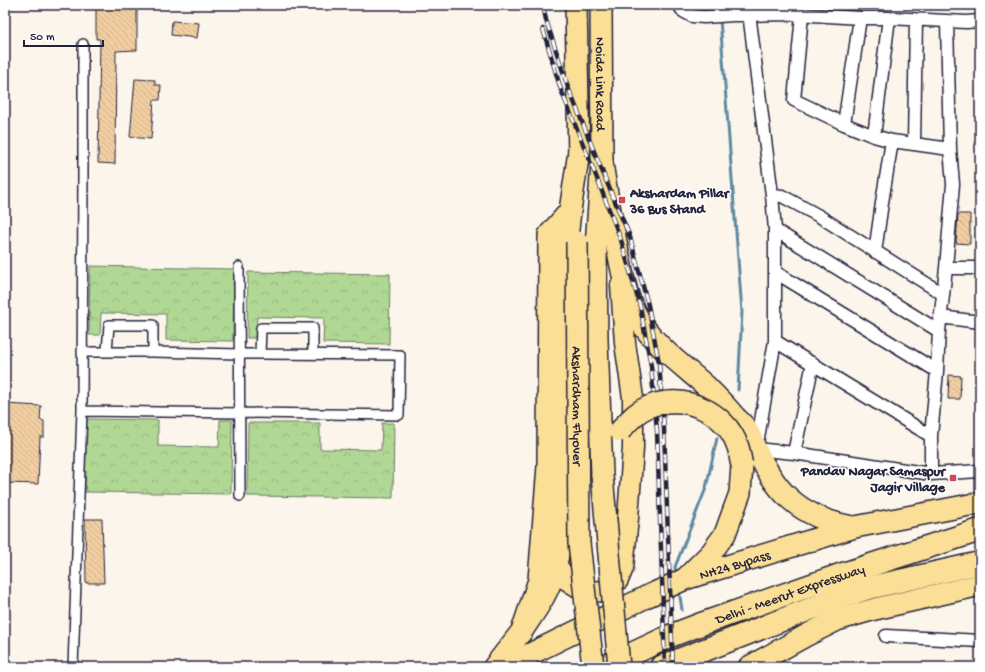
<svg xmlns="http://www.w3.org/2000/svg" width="985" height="672" font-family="'Gochi Hand',sans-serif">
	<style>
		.forest { fill: url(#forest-crowns); stroke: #697c67 }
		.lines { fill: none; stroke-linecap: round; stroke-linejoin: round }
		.stream { stroke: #5d89a1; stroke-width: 3 }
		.building { fill: url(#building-back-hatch); stroke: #22223b }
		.pedestrian-casing { stroke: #22223b; stroke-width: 12 }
		.minor-casing { stroke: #22223b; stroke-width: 15 }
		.primary-casing { stroke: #22223b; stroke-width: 23 }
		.trunk-casing { stroke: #22223b; stroke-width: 24 }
		.motorway-casing { stroke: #22223b; stroke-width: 25 }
		.pedestrian { stroke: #fff; stroke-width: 9 }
		.minor { stroke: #fff; stroke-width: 12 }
		.primary { stroke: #fbdf96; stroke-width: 20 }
		.trunk { stroke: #fbdf96; stroke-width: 21 }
		.motorway { stroke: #fbdf96; stroke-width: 22 }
		.rail-casing { stroke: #22223b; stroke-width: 4.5 }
		.rail { stroke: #fff; stroke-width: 3; stroke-dasharray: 9; stroke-linecap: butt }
		.trunk-bridge-casing { stroke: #22223b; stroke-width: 24; stroke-linecap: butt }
		.trunk-bridge { stroke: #fbdf96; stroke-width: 21 }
		.poi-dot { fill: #d1495b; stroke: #fff; stroke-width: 1.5 }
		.labels { text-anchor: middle; stroke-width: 3; stroke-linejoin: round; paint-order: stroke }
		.street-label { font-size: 14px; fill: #22223b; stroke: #fff }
		.poi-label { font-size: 14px; font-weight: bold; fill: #22223b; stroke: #fff; text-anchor: start }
	</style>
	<defs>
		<pattern id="forest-crowns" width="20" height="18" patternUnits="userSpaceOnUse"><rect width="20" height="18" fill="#b0d793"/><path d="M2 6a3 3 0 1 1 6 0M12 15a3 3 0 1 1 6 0" fill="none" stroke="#97b880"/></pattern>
		<pattern id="building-back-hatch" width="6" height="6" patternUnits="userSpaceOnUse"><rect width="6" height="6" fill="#f2cea2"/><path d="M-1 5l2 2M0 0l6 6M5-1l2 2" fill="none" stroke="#cfb18c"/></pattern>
	</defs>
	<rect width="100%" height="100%" fill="#fcf5ec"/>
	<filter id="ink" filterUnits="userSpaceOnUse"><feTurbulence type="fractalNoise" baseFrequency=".025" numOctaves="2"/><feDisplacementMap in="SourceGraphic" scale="8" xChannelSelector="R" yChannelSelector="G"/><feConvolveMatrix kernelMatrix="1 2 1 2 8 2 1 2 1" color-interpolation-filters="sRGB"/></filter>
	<g filter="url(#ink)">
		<path class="forest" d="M90,266L234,269L233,341L166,340V314L101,313L100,335H89Z
			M248,272L390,274L389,344L323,343L324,318L257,317L256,338H247Z
			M86,419L158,420V446L219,447L220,420H232L231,494L85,492Z
			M248,423H320V449L381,450L382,423H394L393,498L247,496Z"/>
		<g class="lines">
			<path class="stream" d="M719,5V13
				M720,19L742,312L738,390
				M676,575L675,567L706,488L717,438
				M679,590L682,610"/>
		</g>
		<path class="building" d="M96,5H137V50L116,51L115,164L98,163L100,39H96Z
			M172,21L199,23L197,38L171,35Z
			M135,79L155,80V85H161L160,100H154L151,139L130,137Z
			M958,214H970V244L956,243Z
			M949,375L961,376L960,399H948Z
			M5,404L41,406L40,420L44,421V437H40L38,484L5,483Z
			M85,519H102L104,583H86Z"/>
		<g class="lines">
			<defs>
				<path id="pedestrian" d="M239,267L240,496
					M107,351L109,325H153V352
					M260,354L261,328H313V354
					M82,411L399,415L400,355L260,354H240L153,352H82
					M73,667L82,411L83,173V44"/>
				<path id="minor" d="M679,5L683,11L692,16L704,17L733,15L796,14L860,18H889L966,22L980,21
					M748,5L772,195L775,230V341L756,449L794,453L931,474L980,471
					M802,15L794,100L844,124L874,136L892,141L950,149
					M844,124L860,18
					M874,136L889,18
					M914,144L916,20
					M772,195L782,196L819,216L943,294
					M775,230L939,331
					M875,252L883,196L892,141
					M946,268H980
					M775,272L937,371
					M940,317L980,322
					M775,341L931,436
					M794,453L813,363
					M931,474V436L937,371L939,331L946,268L953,184L950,149L947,21
					M886,636L980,641"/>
				<path id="primary" d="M556,565L567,580L586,592L606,591L618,580L623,568L628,518L633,448V398L625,343L621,285"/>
				<g id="trunk">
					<path d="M576,5L579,158"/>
					<path id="s1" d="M601,5L602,162L596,246L597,340L602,475"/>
					<path d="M602,162C606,192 612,222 618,252C623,274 626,298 638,318C655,346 682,365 706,386C716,396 726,406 735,417C739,421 744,425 747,430C751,436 753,443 756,450C765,467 775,486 790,499C808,515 829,523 853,527"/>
					<path d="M687,577L711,553L725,534L740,493L742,465"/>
					<path d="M522,631C533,614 546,597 552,578C556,567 558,555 560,544L564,404L566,248L570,211L580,145"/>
					<path d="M494,667L522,631L539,580L548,466L549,235L570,211"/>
					<path id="s2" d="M504,667L648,596L685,579L855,527L980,503"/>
					<path d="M749,667L807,635L837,620L875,609L980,585"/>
				</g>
				<g id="motorway">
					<path id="s3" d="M604,667L670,636L704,623L837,576L980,530"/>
					<path d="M661,667L841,597L868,588L980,563"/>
				</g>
			</defs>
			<use href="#pedestrian" class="pedestrian-casing"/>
			<use href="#minor" class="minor-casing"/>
			<use href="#primary" class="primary-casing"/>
			<use href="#trunk" class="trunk-casing"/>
			<use href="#motorway" class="motorway-casing"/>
			<use href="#pedestrian" class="pedestrian"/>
			<use href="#minor" class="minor"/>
			<use href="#primary" class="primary"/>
			<use href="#trunk" class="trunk"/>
			<use href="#motorway" class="motorway"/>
			<defs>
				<path id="rail" d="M543,5L546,20L568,87L600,166L630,237L648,305L659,363L664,429L673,667
					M543,29L561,90L596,176L621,240L640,306L651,366L657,430L665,667"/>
			</defs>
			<use href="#rail" class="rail-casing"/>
			<use href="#rail" class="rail"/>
			<defs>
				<g id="trunk-bridge">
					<path id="s4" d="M577,242L579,543L593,667"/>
					<path d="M620,431C628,421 636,412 648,407C683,392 726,411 738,447C740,453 740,459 742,465"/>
					<path d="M602,475L619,667"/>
				</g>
			</defs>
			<use href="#trunk-bridge" class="trunk-bridge-casing"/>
			<use href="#trunk-bridge" class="trunk-bridge"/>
		</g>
	</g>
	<g class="poi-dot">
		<rect x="618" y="196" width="8" height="8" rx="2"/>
		<rect x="949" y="474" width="8" height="8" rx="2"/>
	</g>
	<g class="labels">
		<g class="street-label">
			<text dy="5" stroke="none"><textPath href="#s1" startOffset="79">Noida Link Road</textPath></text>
			<text dy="5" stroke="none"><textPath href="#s4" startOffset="164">Akshardham Flyover</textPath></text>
			<text dy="5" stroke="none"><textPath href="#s2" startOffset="253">NH24 Bypass</textPath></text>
			<text dy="5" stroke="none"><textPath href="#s3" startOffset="200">Delhi - Meerut Expressway</textPath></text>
		</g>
		<g class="poi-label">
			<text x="630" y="197">Akshardam Pillar<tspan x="630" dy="16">36 Bus Stand</tspan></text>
			<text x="945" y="475" text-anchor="end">Pandav Nagar Samaspur<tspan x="945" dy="16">Jagir Village</tspan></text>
		</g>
	</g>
	<rect width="985" height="672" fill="none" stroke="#fff" stroke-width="20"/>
	<rect x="10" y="10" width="965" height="652" fill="none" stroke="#22223b" stroke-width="1.5" filter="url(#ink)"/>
	<path d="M24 40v6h79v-6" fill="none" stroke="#22223b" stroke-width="2"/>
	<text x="30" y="40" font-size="12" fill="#22223b" stroke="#ffffff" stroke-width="3" paint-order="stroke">50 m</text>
</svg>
